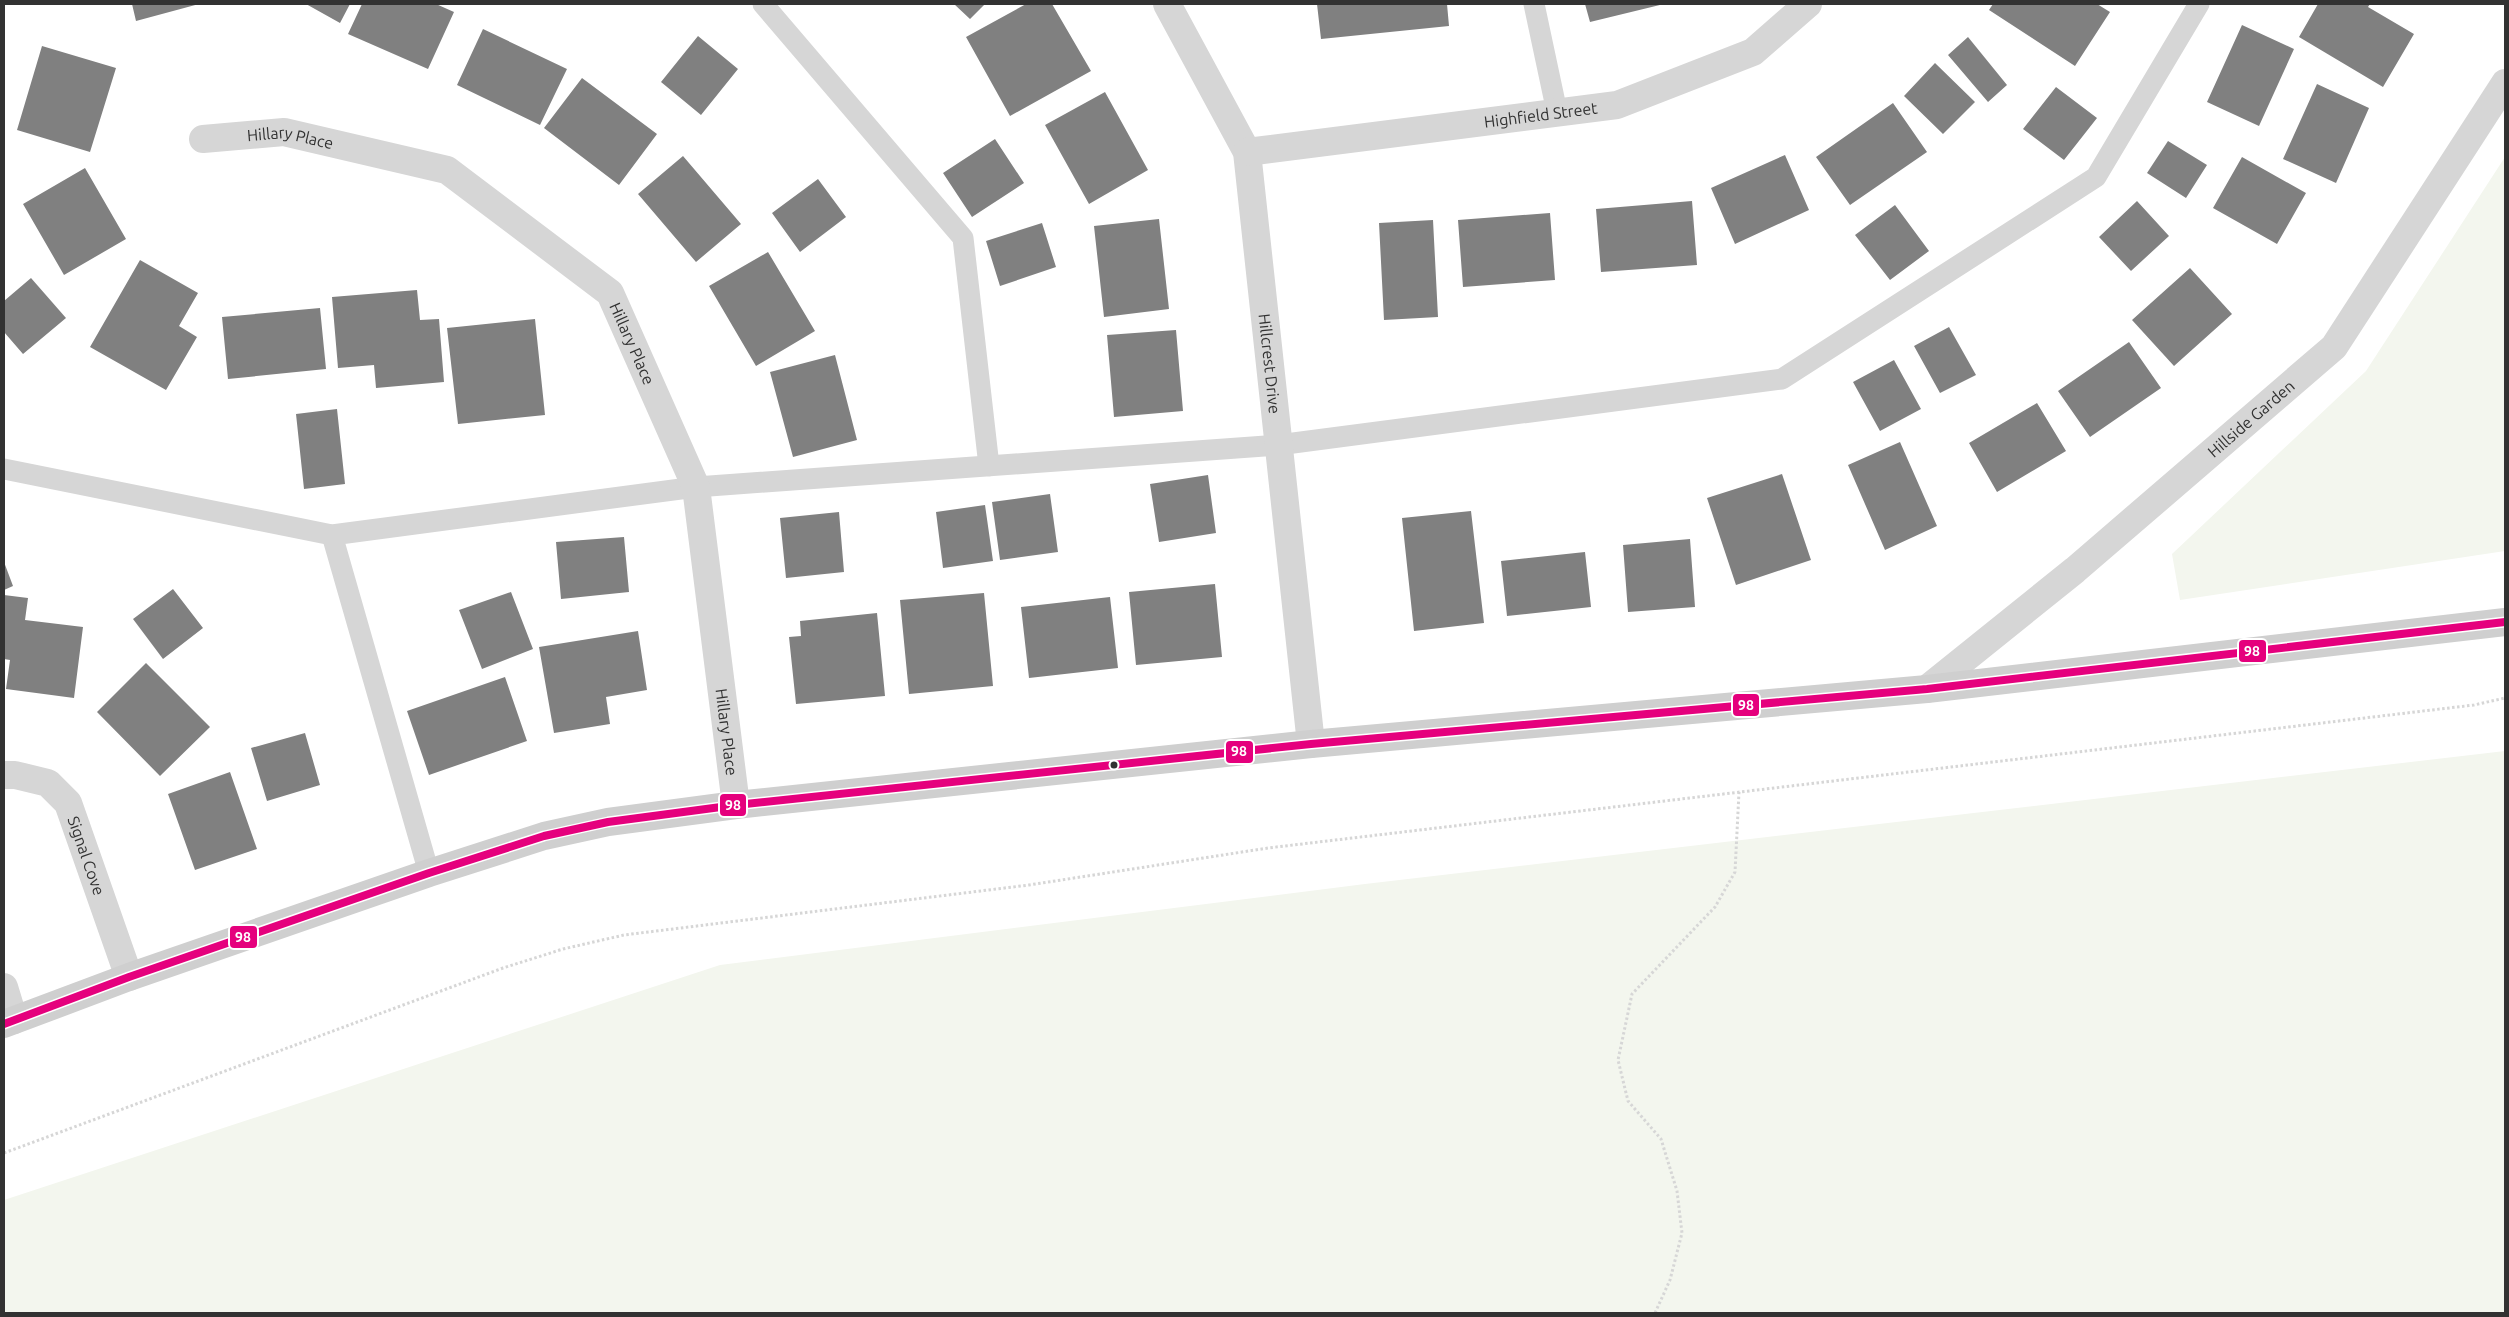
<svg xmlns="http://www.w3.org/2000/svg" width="2509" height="1317" font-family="Ubuntu,sans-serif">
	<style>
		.green { fill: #f3f6ee }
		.building { fill: #808080 }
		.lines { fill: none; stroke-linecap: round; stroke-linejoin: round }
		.path { stroke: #d6d6d6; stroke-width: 3; stroke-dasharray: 2.5 2.5; stroke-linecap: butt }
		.lane { stroke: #d6d6d6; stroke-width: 21 }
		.street { stroke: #d6d6d6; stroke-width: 28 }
		.secondary { stroke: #cfcfcf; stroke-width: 28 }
		.bus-1-casing { stroke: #fff; stroke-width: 11 }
		.bus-1 { stroke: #e5007d; stroke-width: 8 }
		.bus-dot { fill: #323232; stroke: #fff; stroke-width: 2 }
		.labels { text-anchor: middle; stroke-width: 5; stroke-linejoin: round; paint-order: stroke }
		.street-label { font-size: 16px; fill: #323232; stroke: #fff }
		.line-badge { stroke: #fff; stroke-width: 2 }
		.badge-label { font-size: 14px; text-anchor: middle; font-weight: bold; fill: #fff }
	</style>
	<rect width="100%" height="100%" fill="#fff"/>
	<path class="green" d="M2505,157V551L2180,600L2172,554L2366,371Z
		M2505,751V1313H4V1200L720,965L1365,884Z"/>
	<path class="building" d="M132,4H199L136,21Z
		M306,4H350L340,23Z
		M362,4H436L454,12L428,69L348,34Z
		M954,4H985L970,19Z
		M1026,4H1052L1091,71L1010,116L966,37Z
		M1317,4H1447L1449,26L1321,39Z
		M1585,4H1664L1590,22Z
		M1993,4H2097L2110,12L2075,66L1989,10Z
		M2318,4H2370L2368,7L2414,34L2383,87L2299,37Z
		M2242,25L2294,49L2259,126L2207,102Z
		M483,29L567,69L540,125L457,85Z
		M698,36L738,69L701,115L661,82Z
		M1968,37L2007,85L1988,102L1948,55Z
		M42,46L116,68L90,152L17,130Z
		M1935,63L1975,102L1943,134L1904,96Z
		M582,78L657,134L619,185L544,128Z
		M2317,84L2369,108L2336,183L2283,159Z
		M2056,87L2097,118L2064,160L2023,129Z
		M1105,92L1148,170L1089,204L1045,125Z
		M1893,103L1927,152L1850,205L1816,157Z
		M995,139L1024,183L972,217L943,173Z
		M2168,141L2207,165L2186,198L2147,173Z
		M1785,155L1809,210L1735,244L1711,188Z
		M683,156L741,224L696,262L638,194Z
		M2242,157L2306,193L2277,244L2213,208Z
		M85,168L126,239L64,275L23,204Z
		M818,179L846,217L800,252L772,213Z
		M1692,201L1697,265L1601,272L1596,209Z
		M2137,201L2169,236L2131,271L2099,237Z
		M1895,205L1929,251L1890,280L1855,235Z
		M1550,213L1555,280L1463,287L1458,220Z
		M1159,219L1169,309L1104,317L1094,226Z
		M1433,220L1438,317L1384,320L1379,223Z
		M1042,223L1056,267L1000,286L986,241Z
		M768,252L815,331L756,366L709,286Z
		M140,260L198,293L179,326L197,337L166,390L90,347Z
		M2190,268L2232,314L2174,366L2132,320Z
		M31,278L66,318L23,354L4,332V301Z
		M417,290L420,320L439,319L444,382L376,388L374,365L338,368L332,297Z
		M320,308L326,369L228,379L222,317Z
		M535,319L545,415L458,424L447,328Z
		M1949,327L1976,375L1940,393L1914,346Z
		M1176,330L1183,411L1114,417L1107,335Z
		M2129,342L2161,388L2090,437L2058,391Z
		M835,355L857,440L793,457L770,372Z
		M1894,360L1921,409L1880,431L1853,382Z
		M2037,403L2066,451L1997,492L1969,443Z
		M337,409L345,484L304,489L296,414Z
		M1900,442L1937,526L1885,550L1848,465Z
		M1782,474L1811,560L1736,585L1707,498Z
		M1208,475L1216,533L1159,542L1150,484Z
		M1050,494L1058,552L1000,560L992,502Z
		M985,505L993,561L943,568L936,512Z
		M1471,511L1484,623L1414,631L1402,518Z
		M839,512L844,572L786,578L780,518Z
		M624,537L629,592L561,599L556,542Z
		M1690,539L1695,607L1628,612L1623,545Z
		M1585,552L1591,607L1507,616L1501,561Z
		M4,562L13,586L4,590Z
		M1215,584L1222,657L1136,665L1129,592Z
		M173,589L203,628L163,659L133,619Z
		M511,592L533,649L482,669L459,610Z
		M984,593L993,686L909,694L900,600Z
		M4,595L28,598L25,620L83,627L74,698L6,689L10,660L4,659Z
		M1110,597L1118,668L1029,678L1021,607Z
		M877,613L885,696L796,704L789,637L801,636L800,621Z
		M638,631L647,690L606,697L610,724L554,733L539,647Z
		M146,663L210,727L160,776L97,712Z
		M505,677L527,741L429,775L407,711Z
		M305,733L320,785L267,801L251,748Z
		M230,772L257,849L195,870L168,794Z"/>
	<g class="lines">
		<path class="path" d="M4,1153L503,968L563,949L624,935L1029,885L1268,848L2474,705L2505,698
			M1655,1313L1670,1280L1682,1233L1677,1191L1661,1139L1628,1101L1618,1060L1632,994L1715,907L1735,872L1739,792"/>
		<path class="lane" d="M763,4L963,238L989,466
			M1534,4L1557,112
			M4,469L332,535L696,487L1278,445L1782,379L2096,177L2199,4
			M332,535L429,873"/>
		<g class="street">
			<path id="s1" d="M1167,4L1247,152L1311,744"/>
			<path id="s2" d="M203,139L284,132L447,170L610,293L696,487L736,805"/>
			<path id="s3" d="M1247,152L1617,105L1753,52L1808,4"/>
			<path id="s4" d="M1927,689L2075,570L2334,347L2505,83"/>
			<path id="s5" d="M4,775H15L48,783L68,803L129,977"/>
			<path d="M4,987L14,1020"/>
		</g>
		<path class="secondary" d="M4,1024L129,977L429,873L544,836L608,822L736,805L1311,744L1927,689L2505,622"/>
		<defs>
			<path id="bus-1" d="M4,1024L129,977L429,873L544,836L608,822L736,805L1311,744L1927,689L2505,622"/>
		</defs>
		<use href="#bus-1" class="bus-1-casing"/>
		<use href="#bus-1" class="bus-1"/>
	</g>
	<circle class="bus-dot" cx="1114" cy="765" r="4.5"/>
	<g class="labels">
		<g class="street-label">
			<text dy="6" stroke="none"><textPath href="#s3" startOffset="296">Highfield Street</textPath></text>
			<text dy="6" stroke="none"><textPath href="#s2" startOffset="88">Hillary Place</textPath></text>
			<text dy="6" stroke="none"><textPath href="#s2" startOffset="508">Hillary Place</textPath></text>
			<text dy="6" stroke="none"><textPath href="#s1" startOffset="381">Hillcrest Drive</textPath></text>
			<text dy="6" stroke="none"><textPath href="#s4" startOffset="422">Hillside Garden</textPath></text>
			<text dy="6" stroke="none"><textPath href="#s2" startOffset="912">Hillary Place</textPath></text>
			<text dy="6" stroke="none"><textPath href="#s5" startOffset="129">Signal Cove</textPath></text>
		</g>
	</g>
	<g class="line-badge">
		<rect x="2238" y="639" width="29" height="24" rx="5" fill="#e5007d"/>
		<rect x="1732" y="693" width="28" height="24" rx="5" fill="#e5007d"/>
		<rect x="1225" y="740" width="29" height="24" rx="5" fill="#e5007d"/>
		<rect x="719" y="793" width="28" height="24" rx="5" fill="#e5007d"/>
		<rect x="229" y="925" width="29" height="24" rx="5" fill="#e5007d"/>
	</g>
	<g class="badge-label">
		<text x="2252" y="656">98</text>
		<text x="1746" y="710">98</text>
		<text x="1239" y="756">98</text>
		<text x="733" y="810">98</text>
		<text x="243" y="942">98</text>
	</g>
	<rect width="2509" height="1317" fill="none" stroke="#323232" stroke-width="10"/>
</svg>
